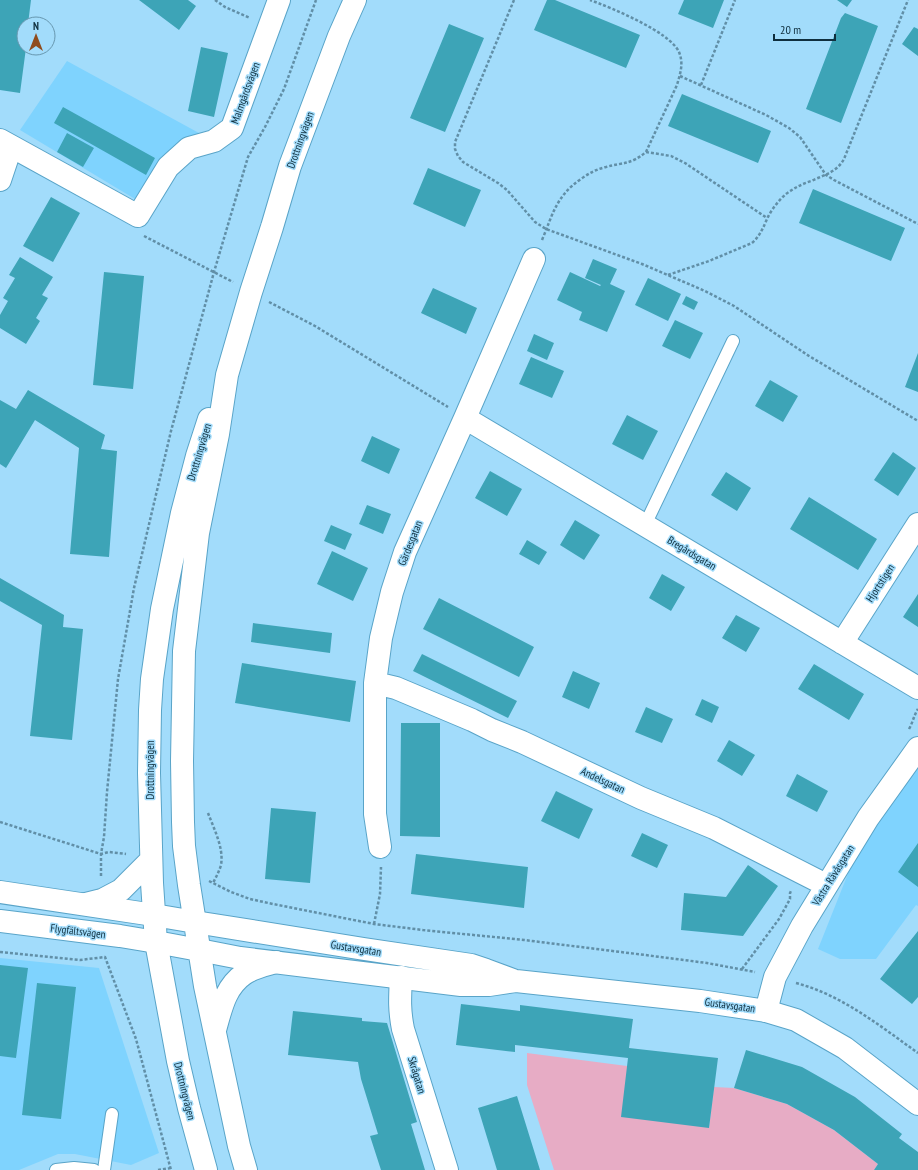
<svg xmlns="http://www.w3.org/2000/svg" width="918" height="1170" font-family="'PT Sans Narrow',sans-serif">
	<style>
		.built { fill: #7fd3fe }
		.green { fill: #e7acc5 }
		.building { fill: #3da4b7 }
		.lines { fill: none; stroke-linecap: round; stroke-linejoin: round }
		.service-casing { stroke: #59a4c8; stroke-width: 14 }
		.minor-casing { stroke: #59a4c8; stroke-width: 24 }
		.tertiary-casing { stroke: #59a4c8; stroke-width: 24 }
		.secondary-casing { stroke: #59a4c8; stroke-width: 24 }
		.path { stroke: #618fa7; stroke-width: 2.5; stroke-dasharray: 3 2; stroke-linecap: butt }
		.service { stroke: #fff; stroke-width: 12 }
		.minor { stroke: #fff; stroke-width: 22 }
		.tertiary { stroke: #fff; stroke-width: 22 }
		.secondary { stroke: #fff; stroke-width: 22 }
		.labels { text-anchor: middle; stroke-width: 3; stroke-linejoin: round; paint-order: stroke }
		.street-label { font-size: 11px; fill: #0f2f3e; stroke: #a2dcfb }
	</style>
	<rect width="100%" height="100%" fill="#a2dcfb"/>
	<path class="built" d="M67,61L199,133L150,208L20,130Z
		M918,761V906L916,905L876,959H840L818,949L857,851Z
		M0,958L99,968L159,1153L131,1165L75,1154H58L19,1170H0Z"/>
	<path class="green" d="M527,1053L627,1066L709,1128L714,1087L734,1088L787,1104L834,1130L878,1164L874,1170H554L527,1085Z"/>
	<path class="building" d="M0,0H31L28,24H24V48H26L20,93L0,90Z
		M139,0H188L196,6L179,30Z
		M547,0H555L640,35L626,68L534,30Z
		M684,0H724L713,28L678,14Z
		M837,0H852L847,7Z
		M845,13L878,26L841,123L806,109L841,18Z
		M449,24L484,38L445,132L410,118Z
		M914,27L918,29V56L902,44Z
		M201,47L228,53L214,117L188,111Z
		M682,94L771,131L758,163L668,126Z
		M63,107L155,158L146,175L54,123Z
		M67,133L94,148L83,167L57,152Z
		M428,168L481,190L465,227L413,204Z
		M813,189L905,228L891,261L799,223Z
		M51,197L80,213L53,262L23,246Z
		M20,257L53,277L42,295L48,298L36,318L40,321L26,344L0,328V315L8,301L3,298L15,278L9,275Z
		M593,259L617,269L610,284L625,291L607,332L579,320L582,312L557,300L570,272L600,286L601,285L585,278Z
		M104,272L144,276L133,389L93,385Z
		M648,278L681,294L668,321L635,305Z
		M433,288L477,308L466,334L421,313Z
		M686,296L698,302L694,310L682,304Z
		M675,320L703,333L690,359L662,346Z
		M534,334L554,343L547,360L527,351Z
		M918,353V392L905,387Z
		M531,357L564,371L552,398L519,384Z
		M770,380L798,396L783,422L755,406Z
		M28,390L105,435L101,449L117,451L109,557L70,554L79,448L35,420L6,468L0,464V400L16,409Z
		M627,415L658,431L643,460L612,444Z
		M372,436L400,449L389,474L361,461Z
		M893,452L916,468L898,496L874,480Z
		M490,471L522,489L507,516L475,498Z
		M726,472L751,488L737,511L711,495Z
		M809,497L877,539L858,570L790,529Z
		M367,505L391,514L383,534L359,524Z
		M575,520L600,535L584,560L560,545Z
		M331,525L352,534L345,550L324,541Z
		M527,540L547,552L539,565L519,554Z
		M332,551L368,568L353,601L317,584Z
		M662,574L685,587L671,611L649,598Z
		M0,578L64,615L63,627L83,629L72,740L30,736L42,625L0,601Z
		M918,594V627L903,617Z
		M439,598L534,647L519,677L423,629Z
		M736,615L760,628L746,652L722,638Z
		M253,623L332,633L330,653L251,642Z
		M422,654L517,701L508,718L413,671Z
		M242,663L356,681L350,722L235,703Z
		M814,664L864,694L849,720L798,689Z
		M573,671L600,683L589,709L562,697Z
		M702,699L719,707L712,723L695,715Z
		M646,707L673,719L662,743L635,732Z
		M401,723H440V837L400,836Z
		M729,740L755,755L742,776L717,761Z
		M797,774L828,791L817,812L786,796Z
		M556,791L593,809L579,839L541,821Z
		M271,808L316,812L310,883L265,879Z
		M642,833L668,845L657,868L631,856Z
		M918,843V887L898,872Z
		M416,854L528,867L524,908L411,894Z
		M748,865L778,886L743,936L681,930L684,893L726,897Z
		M918,931V997L912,1004L880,979Z
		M0,965L28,968L16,1058L0,1056Z
		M37,983L76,987L61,1119L22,1115Z
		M461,1004L520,1011V1005L633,1019L629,1048L718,1058L709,1128L621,1117L628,1058L515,1045V1052L456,1045Z
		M293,1011L362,1018V1021L387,1023L417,1122L411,1124L425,1170H381L370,1136L378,1134L361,1079L358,1062L288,1055Z
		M746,1050L802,1067L855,1097L902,1134L899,1138L918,1152V1170H874L878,1164L834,1130L787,1104L734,1088Z
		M517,1096L540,1170H497L478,1108Z"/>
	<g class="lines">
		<defs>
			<path id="service" d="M645,525L733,341
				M56,1170L74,1168L94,1170
				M104,1170L112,1114"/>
			<path id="minor" d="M0,140L138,216L168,167L189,148L214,141L232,128L279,0
				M0,180L11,147
				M465,418L918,688
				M842,643L918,524
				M375,683L396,688L472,720L492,730L522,742L641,798L714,828L826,885
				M380,847L375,814V683L381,638L392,592L405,552L465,418L534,259
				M401,977C400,997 399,1009 403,1029L447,1170
				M766,1011L775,977L802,926L868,818L918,748"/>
			<path id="tertiary" d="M0,892L154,915
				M0,921L120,936L156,942
				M195,922L364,949L471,965L486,970L513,980
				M199,950L240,958L461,985H489L516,981L700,1001L766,1011L796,1020L845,1048L918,1104"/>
			<path id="secondary" d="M86,904L102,900L121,890L151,860
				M154,915L195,922
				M156,942L199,950
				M215,1030C221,1009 225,987 244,974C254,967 266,965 276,962
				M206,1170L189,1108L178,1061L156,942L152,883L149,773L150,710L152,679L162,609L182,513L197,456L209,419
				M246,1170L239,1146L205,986L189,885L184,846L183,822L182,761L184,651L198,533L218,434L227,375L251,292L272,227L290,166L339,36L355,0"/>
		</defs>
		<use href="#service" class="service-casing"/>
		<use href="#minor" class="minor-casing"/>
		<use href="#tertiary" class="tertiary-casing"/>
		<use href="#secondary" class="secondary-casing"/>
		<path class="path" d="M215,0L225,7L250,18
			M514,0L455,142V149L458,156L463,162L498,183L507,190L535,222L546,229L642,264L705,291L734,306L809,356L918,421
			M680,76L766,115L789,128L800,137L826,175L834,180L918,224
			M701,85L735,0
			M646,152L671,156L685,163L767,218
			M144,236L233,282
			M542,240C553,214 556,196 581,179C589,173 597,169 606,167C624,162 630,165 646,152L677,85C680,74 684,64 679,52C670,32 612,8 590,0
			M668,275L709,261L752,243C760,236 763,228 767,219C771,210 779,200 786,194C794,188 802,184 811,181C824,175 837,172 844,159L908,0
			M269,302L315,326L448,407
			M909,729C913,722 914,715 918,709
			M208,813C214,829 224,848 221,865C219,872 216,877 213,883
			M0,822L101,854L109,852L126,854
			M101,876V854L104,837L107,792L118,679L134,588L171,431L214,272L248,157L265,127L284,89L316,0
			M209,881L231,892L250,899L273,904L374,924L423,930L524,940L645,955L707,963L755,972
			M374,924L380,894L381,867
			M0,952L80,960L105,957L136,1039L171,1170
			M742,969L779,919L790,899V893L791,891
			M796,983C842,995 880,1026 918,1053
			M158,1170L171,1168"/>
		<use href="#service" class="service"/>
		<use href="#minor" class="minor"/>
		<use href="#tertiary" class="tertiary"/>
		<use href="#secondary" class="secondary"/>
	</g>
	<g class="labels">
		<g class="street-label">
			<text transform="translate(245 93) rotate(-70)" y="4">Malmgårdsvägen</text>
			<text transform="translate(300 140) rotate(-70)" y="4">Drottningvägen</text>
			<text transform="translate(199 452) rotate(-73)" y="4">Drottningvägen</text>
			<text transform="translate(410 543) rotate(-68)" y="4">Gärdesgatan</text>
			<text transform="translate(692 553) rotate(31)" y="4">Bregårdsgatan</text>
			<text transform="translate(880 583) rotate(-57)" y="4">Hjortstigen</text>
			<text transform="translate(150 770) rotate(-90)" y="4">Drottningvägen</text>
			<text transform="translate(603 780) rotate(25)" y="4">Andelsgatan</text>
			<text transform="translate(833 875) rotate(-58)" y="4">Västra Rävåsgatan</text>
			<text transform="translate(78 931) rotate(7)" y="4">Flygfältsvägen</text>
			<text transform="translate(356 948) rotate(9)" y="4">Gustavsgatan</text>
			<text transform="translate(730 1005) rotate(8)" y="4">Gustavsgatan</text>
			<text transform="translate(417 1075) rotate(73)" y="4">Skrågatan</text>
			<text transform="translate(185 1091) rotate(76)" y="4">Drottningvägen</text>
		</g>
	</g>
	<g transform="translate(36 36)"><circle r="19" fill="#a2dcfb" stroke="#6797af"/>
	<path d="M0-3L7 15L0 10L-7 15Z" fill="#8f4c1d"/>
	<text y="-6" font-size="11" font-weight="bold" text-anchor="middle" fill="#0f2f3e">N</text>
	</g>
	<path d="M774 34v6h61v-6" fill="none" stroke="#0f2f3e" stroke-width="2"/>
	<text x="780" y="34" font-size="12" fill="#0f2f3e" stroke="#a2dcfb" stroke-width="3" paint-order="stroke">20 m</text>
</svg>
